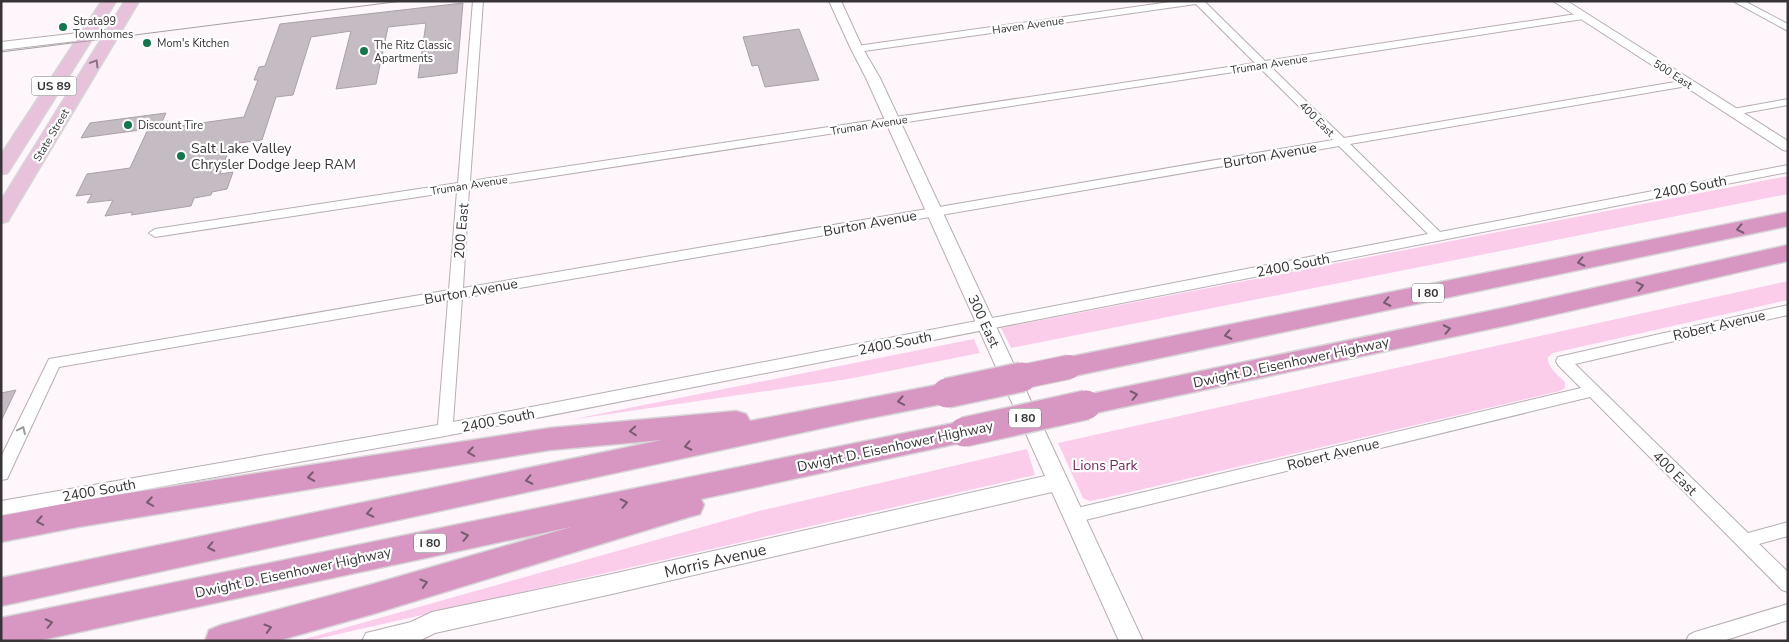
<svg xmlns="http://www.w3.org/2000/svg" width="1789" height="642" font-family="'Nunito Sans',sans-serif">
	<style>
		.green { fill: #fbcdeb }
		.building { fill: #c5bbc2; stroke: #aaa0a7 }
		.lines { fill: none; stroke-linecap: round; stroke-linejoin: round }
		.minor-casing { stroke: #b7adb3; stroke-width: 2 }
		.tertiary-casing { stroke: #b7adb3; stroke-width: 2 }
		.primary-casing { stroke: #d7d6d7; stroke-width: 3 }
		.motorway-casing { stroke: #d7d6d7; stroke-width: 3 }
		.minor { fill: #fff; fill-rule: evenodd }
		.tertiary { fill: #fff; fill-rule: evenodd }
		.primary { fill: #e8c1db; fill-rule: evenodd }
		.motorway { fill: #d897c3; fill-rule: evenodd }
		.tram { stroke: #a59ea3; stroke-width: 1 }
		.motorway-bridge-far1-casing { stroke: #d7d6d7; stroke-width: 26; stroke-linecap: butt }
		.motorway-bridge-casing { stroke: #d7d6d7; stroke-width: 32; stroke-linecap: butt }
		.motorway-bridge-far1 { stroke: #d897c3; stroke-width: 24 }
		.motorway-bridge { stroke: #d897c3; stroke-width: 29 }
		.oneway { stroke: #877380 }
		.oneway2 { stroke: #775b6e }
		.oneway3 { stroke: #9b999a }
		.poi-dot { fill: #15764d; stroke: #fff; stroke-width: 2 }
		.labels { text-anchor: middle; stroke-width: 4.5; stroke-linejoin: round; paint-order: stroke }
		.far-poi-label { font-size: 11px; fill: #373336; stroke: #fff; text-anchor: start }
		.far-street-label { font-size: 11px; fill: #373336; stroke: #fff }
		.shield { fill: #fff; stroke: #737072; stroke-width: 1 }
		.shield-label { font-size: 12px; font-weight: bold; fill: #373336 }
		.poi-label { font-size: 14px; fill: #373336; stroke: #fff; text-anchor: start }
		.street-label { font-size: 14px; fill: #373336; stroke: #fff }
		.park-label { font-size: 14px; fill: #732960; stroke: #fff }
		.near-street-label { font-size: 16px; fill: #373336; stroke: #fff }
	</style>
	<rect width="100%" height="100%" fill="#fff6fc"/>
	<path class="green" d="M1788,176V194L1011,348L1001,328Z
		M1788,281V300L1553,353L1548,357C1547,367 1558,375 1565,382V388L1560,391L1105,498L1089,501L1083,498L1058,443Z
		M974,339L980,353L848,379L569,420Z
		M1027,449L1035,475L308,641H298L759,511Z"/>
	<path class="building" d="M463,3L457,73L418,78L426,23L388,27L376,84L336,89L351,31L311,37L293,95L276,97L262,140L231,144L220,174L233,172L227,189L212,192L211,195L194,198L191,206L131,215L133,212L105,216L113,200L87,203L92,194L76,196L87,174L130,168L148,129L81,138L90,123L166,113L162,122L168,121L165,128L244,117L258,80H254L259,67L265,66L280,24Z
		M799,29L819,80L765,87L758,65L752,66L743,37Z
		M16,390L1,421V393Z"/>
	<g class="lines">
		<defs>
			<path id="minor" d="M473,1H483L470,181L1255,63L1196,4L857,52L852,49L857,46L1177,1H1204L1265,61L1583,13L1588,16L1583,19L1271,67L1344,138L1687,80L1692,83L1687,86L1350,144L1440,232L1788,165V172L445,436L1,515V501L438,425L448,300L59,367L7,479L1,480V457L49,359L449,290L457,191L155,237L149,233L155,229L458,183ZM1260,68L1333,140L463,288L469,189ZM1339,146L1428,234L453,422L462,298Z
				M1733,1H1744L1788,24V31Z
				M1788,99V105L1733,115L1728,112L1733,109Z
				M1788,305V315L1575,364L1748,533L1788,522V536L1759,544L1788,572V592L1782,590L1590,397L1073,523L1067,521L1065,516L1067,511L1073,509L1581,388L1558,365L1556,361L1558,357Z
				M1788,604V620L1723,641H1686L1689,635L1695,632Z"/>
			<path id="tertiary" d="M829,1H841L863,49L880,78L1143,641H1119L1052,492L612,594L435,633L419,641H362L366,633L411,622L432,612L612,574L1045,476L866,78L851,49Z
				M1553,1H1567L1788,141V151L1783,150Z
				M113,29L117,30L119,33L117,36L1,50V42Z"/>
			<path id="primary" d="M102,1H116L10,169L7,173L1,174V155Z
				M125,1H139L10,217L8,221L1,223V201Z"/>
			<path id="motorway" d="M1788,212V226L1069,377L1060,374L1056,367L1060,360L1069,357Z
				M1788,245V261L1513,324L1086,415L1076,412L1072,405L1076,398L1086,395L1513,306Z
				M947,383L956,386L960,393L956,400L947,403L855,421L1,606V578L662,440L550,450L78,527L1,542V516L78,501L550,428L736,411L746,414L750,421Z
				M964,421L974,424L978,432L974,440L701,499L704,505L700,514L689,517L373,614L277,641H205L209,630L221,625L373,584L571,527L37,641H1V618Z"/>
		</defs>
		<use href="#minor" class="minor-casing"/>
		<use href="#tertiary" class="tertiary-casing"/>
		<use href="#primary" class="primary-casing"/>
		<use href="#motorway" class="motorway-casing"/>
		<use href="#minor" class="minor"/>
		<use href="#tertiary" class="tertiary"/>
		<use href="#primary" class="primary"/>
		<use href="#motorway" class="motorway"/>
		<path class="tram" d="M1,52L402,1"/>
		<defs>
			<path id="motorway-bridge-far1" d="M1016,378L1069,367"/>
			<path id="motorway-bridge" d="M947,393L1022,377
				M964,432L1086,405"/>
		</defs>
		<use href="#motorway-bridge-far1" class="motorway-bridge-far1-casing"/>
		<use href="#motorway-bridge" class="motorway-bridge-casing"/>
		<use href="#motorway-bridge-far1" class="motorway-bridge-far1"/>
		<use href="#motorway-bridge" class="motorway-bridge"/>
	</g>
	<defs><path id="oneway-chevron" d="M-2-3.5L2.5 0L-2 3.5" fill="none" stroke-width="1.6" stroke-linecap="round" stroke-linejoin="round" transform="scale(1.25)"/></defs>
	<use class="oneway" href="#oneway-chevron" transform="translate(95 63) rotate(-59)"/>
	<g class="oneway2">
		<use href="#oneway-chevron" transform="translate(1740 229) rotate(168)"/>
		<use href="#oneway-chevron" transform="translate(1581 262) rotate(168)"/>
		<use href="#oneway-chevron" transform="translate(1640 286) rotate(-13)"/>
		<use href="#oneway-chevron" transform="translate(1387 302) rotate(168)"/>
		<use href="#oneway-chevron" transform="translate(1447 329) rotate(-12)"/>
		<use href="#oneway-chevron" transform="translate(1228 335) rotate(168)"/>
		<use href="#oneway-chevron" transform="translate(1134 395) rotate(-12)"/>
		<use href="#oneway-chevron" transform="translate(901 401) rotate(169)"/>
		<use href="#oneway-chevron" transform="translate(633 431) rotate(175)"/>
		<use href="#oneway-chevron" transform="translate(688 446) rotate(168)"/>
		<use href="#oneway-chevron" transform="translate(471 452) rotate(171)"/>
		<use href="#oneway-chevron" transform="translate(311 477) rotate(171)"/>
		<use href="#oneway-chevron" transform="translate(529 480) rotate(168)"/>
		<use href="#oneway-chevron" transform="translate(150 502) rotate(171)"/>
		<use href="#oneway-chevron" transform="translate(624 503) rotate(-12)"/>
		<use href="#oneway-chevron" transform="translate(370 513) rotate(168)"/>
		<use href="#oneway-chevron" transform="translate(40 521) rotate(169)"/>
		<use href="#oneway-chevron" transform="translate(465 536) rotate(-12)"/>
		<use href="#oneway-chevron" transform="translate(211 547) rotate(168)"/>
		<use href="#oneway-chevron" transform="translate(424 583) rotate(-16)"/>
		<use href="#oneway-chevron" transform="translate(49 623) rotate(-12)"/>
		<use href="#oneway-chevron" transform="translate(268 628) rotate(-16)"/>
	</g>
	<use class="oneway3" href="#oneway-chevron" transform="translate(22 430) rotate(-65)"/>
	<g class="poi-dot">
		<circle cx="63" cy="27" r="5"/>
		<circle cx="147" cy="43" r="5"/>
		<circle cx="364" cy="51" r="5"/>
		<circle cx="128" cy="125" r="5"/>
		<circle cx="181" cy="156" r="5"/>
	</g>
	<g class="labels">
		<g class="far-poi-label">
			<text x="73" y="25">Strata99<tspan x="73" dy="13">Townhomes</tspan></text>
			<text x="157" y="47">Mom's Kitchen</text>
			<text x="374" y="49">The Ritz Classic<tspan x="374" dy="13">Apartments</tspan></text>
			<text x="138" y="129">Discount Tire</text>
		</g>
		<g class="far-street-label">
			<text transform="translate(1028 25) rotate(-8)" y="4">Haven Avenue</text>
			<text transform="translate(1269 64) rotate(-9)" y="4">Truman Avenue</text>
			<text transform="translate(1673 74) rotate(33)" y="4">500 East</text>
			<text transform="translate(1317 119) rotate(45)" y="4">400 East</text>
			<text transform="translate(869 125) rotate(-9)" y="4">Truman Avenue</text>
			<text transform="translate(51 135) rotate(-59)" y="4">State Street</text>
			<text transform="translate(469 185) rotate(-9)" y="4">Truman Avenue</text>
		</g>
		<g class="shield">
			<rect x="31.5" y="76.5" width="45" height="19" rx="4"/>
			<rect x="1412" y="283.5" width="32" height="19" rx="4"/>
			<rect x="1009" y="408.5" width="32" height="19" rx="4"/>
			<rect x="414" y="533.5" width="32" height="19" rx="4"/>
		</g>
		<g class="shield-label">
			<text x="54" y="90">US 89</text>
			<text x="1428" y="297">I 80</text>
			<text x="1025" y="422">I 80</text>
			<text x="430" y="547">I 80</text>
		</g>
		<g class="poi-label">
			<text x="191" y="153">Salt Lake Valley<tspan x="191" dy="16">Chrysler Dodge Jeep RAM</tspan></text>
		</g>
		<g class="street-label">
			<text transform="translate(1270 155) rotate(-10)" y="5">Burton Avenue</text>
			<text transform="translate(1690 187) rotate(-11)" y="5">2400 South</text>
			<text transform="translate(870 223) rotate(-10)" y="5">Burton Avenue</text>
			<text transform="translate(461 231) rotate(-85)" y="5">200 East</text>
			<text transform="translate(1293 265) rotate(-11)" y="5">2400 South</text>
			<text transform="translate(471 291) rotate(-10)" y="5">Burton Avenue</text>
			<text transform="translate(984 321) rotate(65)" y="5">300 East</text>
			<text transform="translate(1719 325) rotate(-13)" y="5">Robert Avenue</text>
			<text transform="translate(895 343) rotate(-11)" y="5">2400 South</text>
			<text transform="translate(1291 362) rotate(-12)" y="5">Dwight D. Eisenhower Highway</text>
			<text transform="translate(498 420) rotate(-11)" y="5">2400 South</text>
			<text transform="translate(895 446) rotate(-12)" y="5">Dwight D. Eisenhower Highway</text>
			<text transform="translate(1333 454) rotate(-14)" y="5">Robert Avenue</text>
			<text transform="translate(1675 473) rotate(45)" y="5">400 East</text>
			<text transform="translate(99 490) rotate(-10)" y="5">2400 South</text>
			<text transform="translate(293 572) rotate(-12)" y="5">Dwight D. Eisenhower Highway</text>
		</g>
		<g class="park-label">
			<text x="1105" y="470">Lions Park</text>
		</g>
		<g class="near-street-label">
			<text transform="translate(715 560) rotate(-13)" y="6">Morris Avenue</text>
		</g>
	</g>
	<rect width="1789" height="642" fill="none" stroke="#373336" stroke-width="5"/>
</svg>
